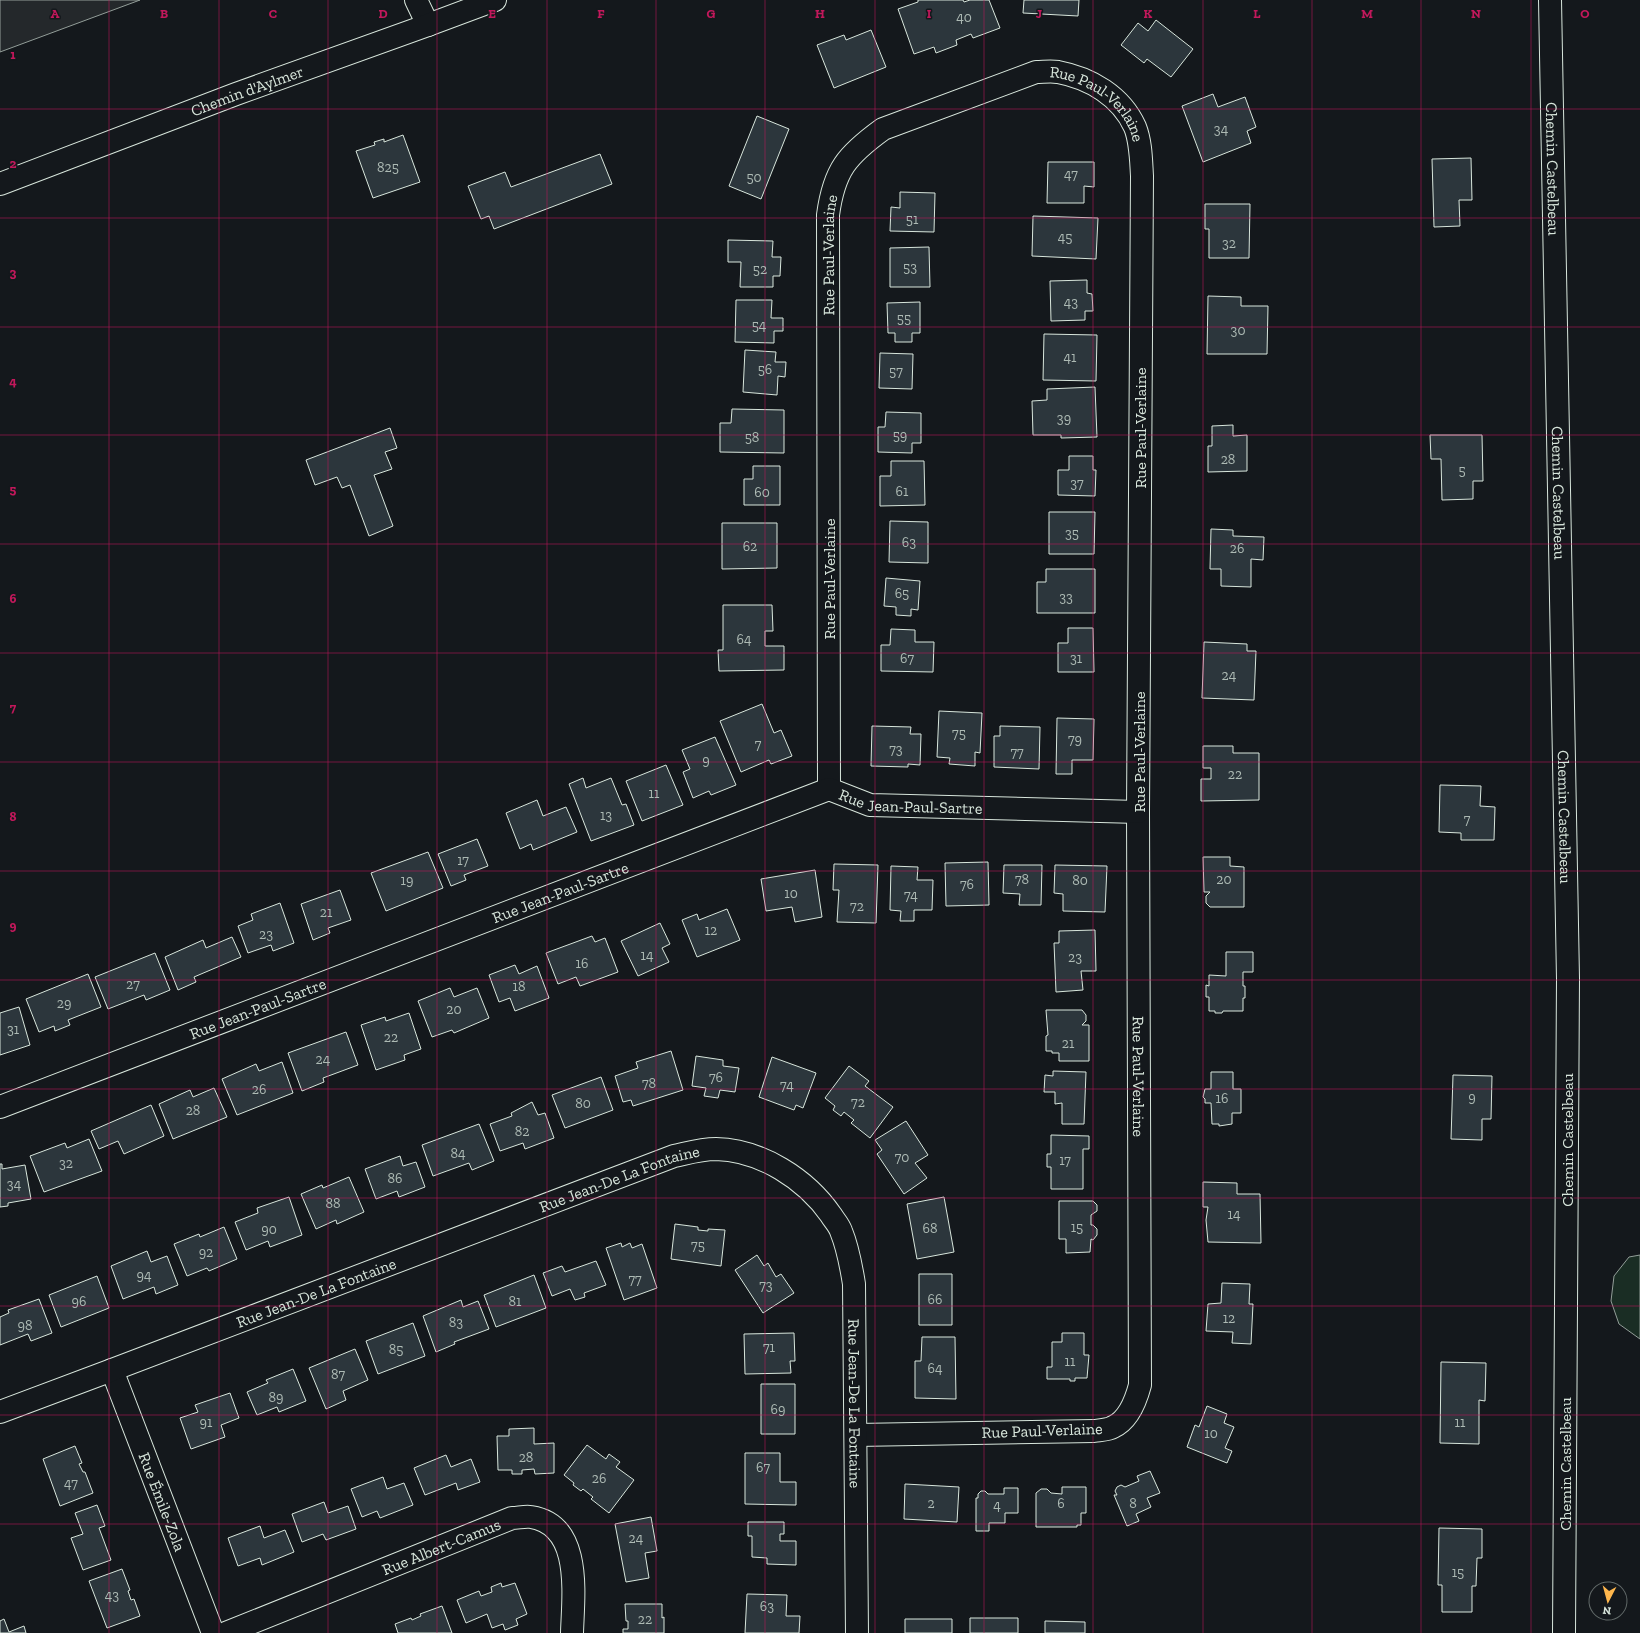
<svg xmlns="http://www.w3.org/2000/svg" width="1640" height="1633" font-family="'Zilla Slab',serif">
	<style>
		.green { fill: #1a2d24; stroke: #939e99 }
		.parking { fill: #24282b; stroke: #939e99 }
		.building { fill: #2c363c; stroke: #d8e6dc }
		.lines { fill: none; stroke-linecap: round; stroke-linejoin: round }
		.street-casing { stroke: #d8e6dc; stroke-width: 24 }
		.secondary-casing { stroke: #d8e6dc; stroke-width: 24 }
		.street { stroke: #14181c; stroke-width: 22 }
		.secondary { stroke: #14181c; stroke-width: 22 }
		.grid { fill: none; stroke: #c2185b; stroke-width: 1; stroke-opacity: 0.55 }
		.labels { text-anchor: middle; stroke-width: 3; stroke-linejoin: round; paint-order: stroke }
		.number-label { font-size: 14px; fill: #adbab4 }
		.street-label { font-size: 16px; fill: #d8e6dc; stroke: #14181c }
		.grid-label { font-size: 13px; text-anchor: middle; font-weight: bold; fill: #c2185b; stroke: #14181c; stroke-width: 3; stroke-linejoin: round; paint-order: stroke }
	</style>
	<rect width="100%" height="100%" fill="#14181c"/>
	<path class="green" d="M1640,1255V1339L1619,1324L1611,1301L1614,1276L1629,1257Z"/>
	<path class="parking" d="M0,0H140L0,52Z"/>
	<path class="building" d="M918,0H963L964,2L970,0H989L1000,28L973,38L971,34L956,40L957,45L936,53L934,47L914,54L898,9L918,2Z
		M1024,0H1079L1078,16L1023,13Z
		M1156,20L1193,49L1171,77L1147,59L1144,63L1121,45L1138,23L1148,31Z
		M871,30L886,67L834,88L817,45L844,35L846,40Z
		M1213,94L1218,107L1245,97L1256,127L1247,131L1251,143L1203,162L1182,106Z
		M757,116L789,129L761,199L729,186Z
		M403,135L420,182L373,198L356,151L375,145L374,142L384,139V142Z
		M600,154L612,184L494,229L489,216L481,219L468,186L505,172L511,187Z
		M1471,158L1472,200H1459L1460,226L1434,227L1432,159Z
		M1048,162H1094V187L1084,186V203H1047Z
		M900,192L935,193L934,232L890,231L891,207L900,208Z
		M1205,204H1250L1249,258H1209V229H1205Z
		M1033,216L1098,218L1096,259L1032,256Z
		M728,240L773,241L772,257H781L780,276H773V287H740L741,262H728Z
		M929,247L930,287H890V248Z
		M1087,280V293L1092,294L1093,311H1085V320L1051,321L1050,281Z
		M1208,296L1241,297V306H1268L1267,354H1207Z
		M736,300H772L771,318H783V331H774V343L735,342Z
		M920,302V333H912V342H895V333H888L887,303Z
		M1044,334L1097,335L1096,381L1043,380Z
		M745,350L776,352L775,362H786L785,377L778,376L777,395L743,392Z
		M880,353L913,354L912,389L879,388Z
		M1095,387L1097,437L1061,438V435H1033L1032,401L1047,400V389Z
		M732,409L784,410V453L720,452V423H731Z
		M886,412L921,413V443H912V453L878,452V427H885Z
		M1233,425V436L1247,435V471L1208,472V446H1212V426Z
		M390,428L397,448L385,452L392,469L374,475L393,526L369,536L350,485L342,488L337,477L315,485L306,460Z
		M1430,435H1482L1483,481H1473V499L1442,500L1441,459H1431Z
		M1069,456H1093V470H1096L1095,496L1058,495V470H1069Z
		M891,461H924L925,505L880,506V476H891Z
		M753,466H780V505H744V479H753Z
		M1049,512H1095L1094,554H1049Z
		M890,521L928,522V563L889,562Z
		M722,523H777V568L722,569Z
		M1211,529L1233,530V536L1264,537L1263,560L1251,559V587L1221,586V569H1210Z
		M1046,569H1095V613H1037V582H1046Z
		M886,578L920,581L918,610L911,609V616L896,615V607L884,606Z
		M723,605H772L773,631H765V646H784V670L719,671L718,650H723Z
		M1068,628H1093L1094,672H1058V643H1068Z
		M891,629L915,630V642H934L933,672L881,671V645H890Z
		M1204,642L1247,644V651H1256L1254,700L1202,698Z
		M762,704L774,733L781,730L792,756L771,764L769,760L741,772L720,721Z
		M939,711L982,713L980,753L975,752V766L949,764L950,758L937,757Z
		M1057,718L1094,719L1093,760H1072V774H1056Z
		M872,726L911,727L910,734H921L920,765L908,764V767L871,766Z
		M1000,726L1040,727L1039,769L994,767V736H1000Z
		M715,737L736,785L711,795L709,791L693,798L683,772L690,769L682,750Z
		M1203,746H1233V753H1259V800L1201,801V779H1211V768H1203Z
		M666,765L683,805L642,821L626,781Z
		M583,778L586,788L611,778L622,805L626,804L634,825L591,841L569,784Z
		M1440,785L1481,786L1480,806L1495,807L1494,840H1461V833L1439,832Z
		M537,800L543,816L566,807L577,832L533,850L531,844L520,849L506,813Z
		M477,839L488,866L464,875L466,880L451,886L438,854Z
		M428,852L443,888L386,911L371,873Z
		M1203,857H1230V866L1244,867V907H1210L1206,903V896L1210,892H1204Z
		M988,862L989,905L946,906L945,863Z
		M834,864L878,865L876,923L837,922L839,890H833Z
		M1004,865H1042L1041,905H1019L1020,894L1003,893Z
		M1055,865L1107,866L1105,912L1063,911V894L1054,893Z
		M891,866L918,867L917,880H933L932,910H914V921H900L901,911L890,910Z
		M815,870L822,917L795,922L792,907L766,911L761,879Z
		M340,890L351,920L328,928L330,933L313,940L301,904Z
		M280,903L294,943L273,951L271,945L248,953L238,926L253,920L251,914Z
		M727,909L740,940L697,957L682,920L697,914L699,920Z
		M660,923L670,944L662,948L669,962L638,976L621,941Z
		M1095,930L1096,971H1081L1083,990L1056,992L1054,943H1059V931Z
		M592,936L595,942L605,938L618,972L580,986L576,977L558,984L546,953Z
		M232,937L241,957L194,977L196,982L178,990L165,957L203,940L206,948Z
		M1226,952H1253V972H1243V986H1245V998H1243V1011H1223L1222,1013H1215V1011H1209V997H1206V985L1209,986V975L1226,976Z
		M155,953L170,990L146,1000L144,995L108,1009L95,977Z
		M515,965L519,974L537,966L549,998L515,1011L510,998L499,1002L489,975Z
		M88,974L101,1007L68,1020L70,1025L55,1031L54,1026L39,1032L26,999Z
		M450,988L454,997L477,988L489,1018L454,1033L452,1030L432,1037L418,1001Z
		M19,1007L30,1045L0,1055V1013Z
		M1046,1010H1082L1086,1015V1021L1082,1025H1089V1061H1059V1053H1052V1051H1046V1036L1048,1035Z
		M409,1013L421,1049L404,1055L405,1060L376,1070L361,1025L385,1017L386,1021Z
		M346,1032L358,1065L323,1078L324,1082L302,1091L288,1053Z
		M671,1051L683,1090L633,1106L631,1100L623,1102L615,1076L638,1068L636,1062Z
		M696,1056L723,1060V1066L739,1068L735,1092L720,1090L718,1098L704,1096L706,1088L692,1086Z
		M772,1057L816,1073L803,1108L796,1105L794,1110L759,1097Z
		M282,1062L293,1093L237,1115L222,1079L256,1064L259,1071Z
		M849,1066L869,1081L865,1086L893,1107L870,1138L851,1123L854,1120L844,1112L841,1116L833,1110L835,1106L825,1098Z
		M1053,1071L1086,1072L1084,1124H1062V1103L1055,1104V1092H1044L1045,1075L1053,1076Z
		M1211,1072H1233V1089H1241V1113H1232V1124L1219,1126V1124H1212L1211,1103H1205V1099L1203,1097L1205,1089H1211Z
		M1453,1075L1492,1076L1491,1119H1482V1140L1451,1139Z
		M601,1077L613,1110L565,1128L552,1095Z
		M214,1088L227,1117L173,1139L159,1104L190,1090L193,1097Z
		M532,1102L538,1115L545,1113L554,1138L525,1149L523,1143L500,1151L490,1124L512,1116L511,1113Z
		M151,1105L164,1136L124,1154L118,1141L99,1149L91,1131Z
		M906,1121L928,1155L915,1163L927,1178L904,1194L877,1154L882,1150L875,1140Z
		M479,1124L494,1161L472,1170L469,1163L433,1176L422,1145Z
		M1051,1135L1089,1136V1149H1083V1189H1051V1167H1047V1154H1051Z
		M89,1139L102,1171L44,1192L30,1156L65,1143L67,1148Z
		M400,1156L403,1166L416,1162L425,1187L399,1197L397,1191L376,1199L365,1169Z
		M0,1164H2V1169L25,1165L31,1199L8,1203V1206L0,1207Z
		M349,1177L364,1212L337,1224L336,1220L316,1229L301,1194L322,1185L323,1188Z
		M1203,1182L1237,1183V1194H1260L1261,1243L1208,1242L1206,1220L1208,1207H1203Z
		M289,1197L302,1235L270,1247L268,1241L246,1250L235,1222L258,1213L257,1208Z
		M944,1197L954,1252L917,1259L907,1204Z
		M1059,1201H1093L1097,1205V1211L1091,1215V1225H1093L1097,1229V1235L1093,1240L1091,1239L1090,1252L1066,1253V1239H1059Z
		M675,1224L698,1227V1230L708,1231V1229L725,1230L721,1266L671,1259Z
		M224,1227L237,1259L209,1271L207,1268L187,1276L174,1244L199,1234L200,1237Z
		M621,1243L622,1247L630,1243L632,1248L642,1244L657,1288L624,1300L606,1248Z
		M147,1251L151,1262L167,1256L178,1285L156,1294L154,1287L123,1299L111,1266Z
		M757,1255L764,1266L768,1263L776,1277L781,1274L794,1293L763,1313L735,1270Z
		M596,1261L606,1285L584,1293L585,1297L575,1300L570,1289L552,1296L543,1273L562,1266L565,1272Z
		M919,1274H952V1325H919Z
		M534,1275L546,1308L496,1327L484,1295Z
		M97,1276L109,1308L61,1327L49,1295Z
		M1222,1283L1250,1284L1249,1304H1253L1251,1344L1232,1343L1233,1332L1206,1331L1208,1304L1221,1303Z
		M39,1299L52,1333L31,1341L28,1334L0,1345V1317L9,1313L8,1310Z
		M461,1300L463,1307L478,1301L489,1329L454,1342L455,1344L436,1352L423,1316Z
		M413,1323L425,1356L378,1374L366,1341Z
		M794,1333L795,1361H790L791,1373L745,1374L744,1334Z
		M1062,1333H1084V1355H1089L1087,1378H1075V1381H1070V1379H1047V1367H1052V1342H1062Z
		M922,1337H955L956,1399L915,1398V1361H921Z
		M355,1349L368,1380L343,1391L346,1400L326,1409L309,1368Z
		M1441,1362L1486,1363L1485,1401L1479,1400V1444L1440,1443Z
		M293,1369L306,1401L279,1412L277,1407L257,1415L247,1392L268,1383L266,1380Z
		M761,1384H795V1434H761Z
		M230,1393L239,1418L221,1425L225,1437L191,1449L180,1418L198,1412L195,1405Z
		M1207,1406L1227,1414L1224,1423L1234,1427L1225,1448L1232,1451L1227,1463L1187,1447L1195,1425L1199,1427Z
		M534,1428V1444L554,1443V1473L535,1474L534,1469L522,1470V1474H512V1470H498L497,1436H509V1429Z
		M587,1445L606,1459L609,1454L620,1462L616,1467L634,1480L609,1513L591,1499L593,1497L583,1489L581,1491L573,1485L574,1483L564,1475Z
		M75,1446L82,1463L79,1464L83,1472H85L93,1493L60,1506L43,1459Z
		M745,1453H780V1482H796V1505L745,1504Z
		M446,1455L451,1467L471,1459L480,1482L458,1490L456,1483L425,1495L414,1468Z
		M1150,1471L1160,1493L1147,1498L1151,1507L1136,1514L1139,1521L1127,1526L1114,1495H1117L1115,1491L1117,1487L1121,1485L1125,1487L1139,1481L1137,1476Z
		M383,1477L387,1489L404,1483L413,1505L380,1518L377,1511L362,1517L351,1489Z
		M905,1484L959,1487L957,1522L904,1519Z
		M1062,1487H1086V1513H1081V1525H1077V1527H1036V1493L1041,1489H1047L1051,1493L1062,1494Z
		M1004,1488H1018V1513H1005V1523H989V1531H976V1498H978V1494L981,1491H985L988,1494H1004Z
		M324,1502L328,1513L348,1506L356,1529L326,1540L323,1534L302,1542L292,1514Z
		M97,1505L105,1526L99,1528L111,1560L83,1570L71,1538L83,1534L75,1513Z
		M651,1517L657,1551L645,1553L649,1578L626,1582L615,1524Z
		M748,1522H784V1534H780V1541H796V1565L767,1564V1558L752,1557V1536H748Z
		M260,1526L264,1538L285,1530L294,1552L262,1565L260,1558L238,1566L228,1538Z
		M1439,1528L1482,1529V1558H1477L1476,1586H1472V1612H1442V1585H1438Z
		M122,1569L130,1590L128,1591L131,1600L134,1599L140,1616L107,1628L89,1581Z
		M501,1583L502,1587L515,1583L527,1614L516,1619L518,1625L505,1630L503,1624L492,1628L487,1614L466,1623L457,1600L479,1591L481,1596L492,1592L491,1587Z
		M747,1594L787,1595L786,1616H800L799,1633H745Z
		M625,1604H662V1618L664,1617V1633H623V1629H628V1621H626Z
		M442,1606L452,1633H398L395,1624L411,1618L412,1620L421,1616L420,1614Z
		M970,1618H1018V1633H970Z
		M4,1619L9,1632L24,1626L26,1633H0V1621Z
		M905,1619H952V1633H905Z
		M1045,1621L1085,1622V1633H1045Z"/>
	<g class="lines">
		<defs>
			<g id="street">
				<path d="M416,0L428,25"/>
				<path id="s1" d="M1550,0L1568,979L1564,1633"/>
				<path id="s2" d="M829,789L828,215C834,170 847,155 883,129L1036,72C1043,72 1051,71 1058,72C1090,78 1121,96 1135,127C1141,142 1141,160 1142,176L1138,812L1140,1385C1136,1400 1129,1420 1113,1427C1108,1430 1100,1430 1094,1431L856,1435"/>
				<path id="s3" d="M0,1107L829,789L870,805L1138,812"/>
				<path id="s4" d="M112,1370L213,1633"/>
				<path id="s5" d="M0,1412L112,1370L674,1156C688,1153 701,1149 716,1149C761,1150 806,1179 831,1215C834,1220 839,1225 841,1231C848,1248 851,1265 854,1284L857,1633"/>
				<path id="s6" d="M226,1633L512,1518C518,1518 525,1516 531,1517C583,1525 573,1596 572,1633"/>
			</g>
			<g id="secondary">
				<path id="s7" d="M0,184L236,94L428,25L495,0"/>
			</g>
		</defs>
		<use href="#street" class="street-casing"/>
		<use href="#secondary" class="secondary-casing"/>
		<use href="#street" class="street"/>
		<use href="#secondary" class="secondary"/>
	</g>
	<path class="grid" d="M109,0V1633M219,0V1633M328,0V1633M437,0V1633M547,0V1633M656,0V1633M765,0V1633M875,0V1633M984,0V1633M1093,0V1633M1203,0V1633M1312,0V1633M1421,0V1633M1531,0V1633M0,109H1640M0,218H1640M0,327H1640M0,435H1640M0,544H1640M0,653H1640M0,762H1640M0,871H1640M0,980H1640M0,1089H1640M0,1198H1640M0,1306H1640M0,1415H1640M0,1524H1640"/>
	<g class="labels">
		<g class="number-label">
			<text x="964" y="22">40</text>
			<text x="1221" y="134">34</text>
			<text x="388" y="172">825</text>
			<text x="1071" y="179">47</text>
			<text x="754" y="182">50</text>
			<text x="912" y="224">51</text>
			<text x="1065" y="242">45</text>
			<text x="1229" y="248">32</text>
			<text x="910" y="272">53</text>
			<text x="760" y="274">52</text>
			<text x="1071" y="307">43</text>
			<text x="904" y="323">55</text>
			<text x="759" y="330">54</text>
			<text x="1238" y="335">30</text>
			<text x="1070" y="362">41</text>
			<text x="765" y="374">56</text>
			<text x="896" y="376">57</text>
			<text x="1064" y="423">39</text>
			<text x="900" y="440">59</text>
			<text x="752" y="442">58</text>
			<text x="1228" y="464">28</text>
			<text x="1462" y="475">5</text>
			<text x="1077" y="488">37</text>
			<text x="902" y="496">61</text>
			<text x="762" y="497">60</text>
			<text x="1072" y="538">35</text>
			<text x="909" y="547">63</text>
			<text x="750" y="551">62</text>
			<text x="1237" y="553">26</text>
			<text x="902" y="598">65</text>
			<text x="1066" y="602">33</text>
			<text x="744" y="644">64</text>
			<text x="907" y="663">67</text>
			<text x="1076" y="663">31</text>
			<text x="1229" y="680">24</text>
			<text x="959" y="738">75</text>
			<text x="1075" y="744">79</text>
			<text x="758" y="749">7</text>
			<text x="896" y="754">73</text>
			<text x="1017" y="757">77</text>
			<text x="706" y="765">9</text>
			<text x="1235" y="779">22</text>
			<text x="654" y="798">11</text>
			<text x="606" y="820">13</text>
			<text x="1467" y="824">7</text>
			<text x="463" y="865">17</text>
			<text x="1022" y="884">78</text>
			<text x="1224" y="884">20</text>
			<text x="407" y="885">19</text>
			<text x="1080" y="885">80</text>
			<text x="967" y="889">76</text>
			<text x="791" y="898">10</text>
			<text x="911" y="900">74</text>
			<text x="857" y="911">72</text>
			<text x="326" y="917">21</text>
			<text x="711" y="935">12</text>
			<text x="266" y="939">23</text>
			<text x="647" y="960">14</text>
			<text x="1075" y="962">23</text>
			<text x="582" y="968">16</text>
			<text x="133" y="989">27</text>
			<text x="519" y="991">18</text>
			<text x="64" y="1008">29</text>
			<text x="454" y="1014">20</text>
			<text x="13" y="1034">31</text>
			<text x="391" y="1042">22</text>
			<text x="1068" y="1048">21</text>
			<text x="323" y="1064">24</text>
			<text x="716" y="1082">76</text>
			<text x="649" y="1088">78</text>
			<text x="787" y="1090">74</text>
			<text x="259" y="1094">26</text>
			<text x="1472" y="1102">9</text>
			<text x="1222" y="1103">16</text>
			<text x="858" y="1107">72</text>
			<text x="583" y="1108">80</text>
			<text x="193" y="1115">28</text>
			<text x="522" y="1136">82</text>
			<text x="458" y="1158">84</text>
			<text x="902" y="1162">70</text>
			<text x="1065" y="1165">17</text>
			<text x="66" y="1168">32</text>
			<text x="395" y="1183">86</text>
			<text x="14" y="1189">34</text>
			<text x="333" y="1208">88</text>
			<text x="1234" y="1219">14</text>
			<text x="1077" y="1232">15</text>
			<text x="930" y="1233">68</text>
			<text x="269" y="1234">90</text>
			<text x="698" y="1250">75</text>
			<text x="206" y="1257">92</text>
			<text x="144" y="1280">94</text>
			<text x="635" y="1284">77</text>
			<text x="766" y="1290">73</text>
			<text x="935" y="1304">66</text>
			<text x="79" y="1306">96</text>
			<text x="515" y="1306">81</text>
			<text x="1229" y="1323">12</text>
			<text x="456" y="1327">83</text>
			<text x="25" y="1330">98</text>
			<text x="769" y="1352">71</text>
			<text x="396" y="1354">85</text>
			<text x="1070" y="1366">11</text>
			<text x="935" y="1373">64</text>
			<text x="338" y="1379">87</text>
			<text x="276" y="1402">89</text>
			<text x="778" y="1414">69</text>
			<text x="206" y="1427">91</text>
			<text x="1460" y="1427">11</text>
			<text x="1211" y="1438">10</text>
			<text x="526" y="1462">28</text>
			<text x="763" y="1472">67</text>
			<text x="599" y="1483">26</text>
			<text x="71" y="1488">47</text>
			<text x="931" y="1508">2</text>
			<text x="1061" y="1508">6</text>
			<text x="1133" y="1508">8</text>
			<text x="997" y="1510">4</text>
			<text x="636" y="1543">24</text>
			<text x="1458" y="1577">15</text>
			<text x="112" y="1600">43</text>
			<text x="767" y="1611">63</text>
			<text x="645" y="1624">22</text>
		</g>
		<g class="street-label">
			<text dy="6" stroke="none"><textPath href="#s7" startOffset="264">Chemin d'Aylmer</textPath></text>
			<text dy="6" stroke="none"><textPath href="#s2" startOffset="918">Rue Paul-Verlaine</textPath></text>
			<text dy="6" stroke="none"><textPath href="#s1" startOffset="169">Chemin Castelbeau</textPath></text>
			<text dy="6" stroke="none"><textPath href="#s2" startOffset="534">Rue Paul-Verlaine</textPath></text>
			<text transform="translate(1140 428) rotate(-90)" y="6">Rue Paul-Verlaine</text>
			<text dy="6" stroke="none"><textPath href="#s1" startOffset="493">Chemin Castelbeau</textPath></text>
			<text transform="translate(829 579) rotate(-90)" y="6">Rue Paul-Verlaine</text>
			<text transform="translate(1139 752) rotate(-90)" y="6">Rue Paul-Verlaine</text>
			<text dy="6" stroke="none"><textPath href="#s3" startOffset="972">Rue Jean-Paul-Sartre</textPath></text>
			<text dy="6" stroke="none"><textPath href="#s1" startOffset="817">Chemin Castelbeau</textPath></text>
			<text dy="6" stroke="none"><textPath href="#s3" startOffset="600">Rue Jean-Paul-Sartre</textPath></text>
			<text dy="6" stroke="none"><textPath href="#s3" startOffset="276">Rue Jean-Paul-Sartre</textPath></text>
			<text dy="6" stroke="none"><textPath href="#s2" startOffset="1914">Rue Paul-Verlaine</textPath></text>
			<text transform="translate(1567 1140) rotate(-90)" y="6">Chemin Castelbeau</text>
			<text dy="6" stroke="none"><textPath href="#s5" startOffset="662">Rue Jean-De La Fontaine</textPath></text>
			<text dy="6" stroke="none"><textPath href="#s5" startOffset="338">Rue Jean-De La Fontaine</textPath></text>
			<text dy="6" stroke="none"><textPath href="#s5" startOffset="1094">Rue Jean-De La Fontaine</textPath></text>
			<text transform="translate(1042 1430) rotate(-2)" y="6">Rue Paul-Verlaine</text>
			<text transform="translate(1565 1464) rotate(-90)" y="6">Chemin Castelbeau</text>
			<text dy="6" stroke="none"><textPath href="#s4" startOffset="141">Rue Émile-Zola</textPath></text>
			<text dy="6" stroke="none"><textPath href="#s6" startOffset="232">Rue Albert-Camus</textPath></text>
		</g>
	</g>
	<g class="grid-label">
		<text x="55" y="18">A</text>
		<text x="164" y="18">B</text>
		<text x="273" y="18">C</text>
		<text x="383" y="18">D</text>
		<text x="492" y="18">E</text>
		<text x="601" y="18">F</text>
		<text x="711" y="18">G</text>
		<text x="820" y="18">H</text>
		<text x="929" y="18">I</text>
		<text x="1039" y="18">J</text>
		<text x="1148" y="18">K</text>
		<text x="1257" y="18">L</text>
		<text x="1367" y="18">M</text>
		<text x="1476" y="18">N</text>
		<text x="1585" y="18">O</text>
		<text x="13" y="59">1</text>
		<text x="13" y="168">2</text>
		<text x="13" y="277">3</text>
		<text x="13" y="386">4</text>
		<text x="13" y="494">5</text>
		<text x="13" y="603">6</text>
		<text x="13" y="712">7</text>
		<text x="13" y="821">8</text>
		<text x="13" y="930">9</text>
	</g>
	<g transform="translate(1608 1601) rotate(186)"><circle r="19" fill="#14181c" stroke="#626a69"/>
	<path d="M0-3L7 15L0 10L-7 15Z" fill="#ffb74d"/>
	<text y="-6" font-size="11" font-weight="bold" text-anchor="middle" fill="#d8e6dc">N</text>
	</g>
</svg>
